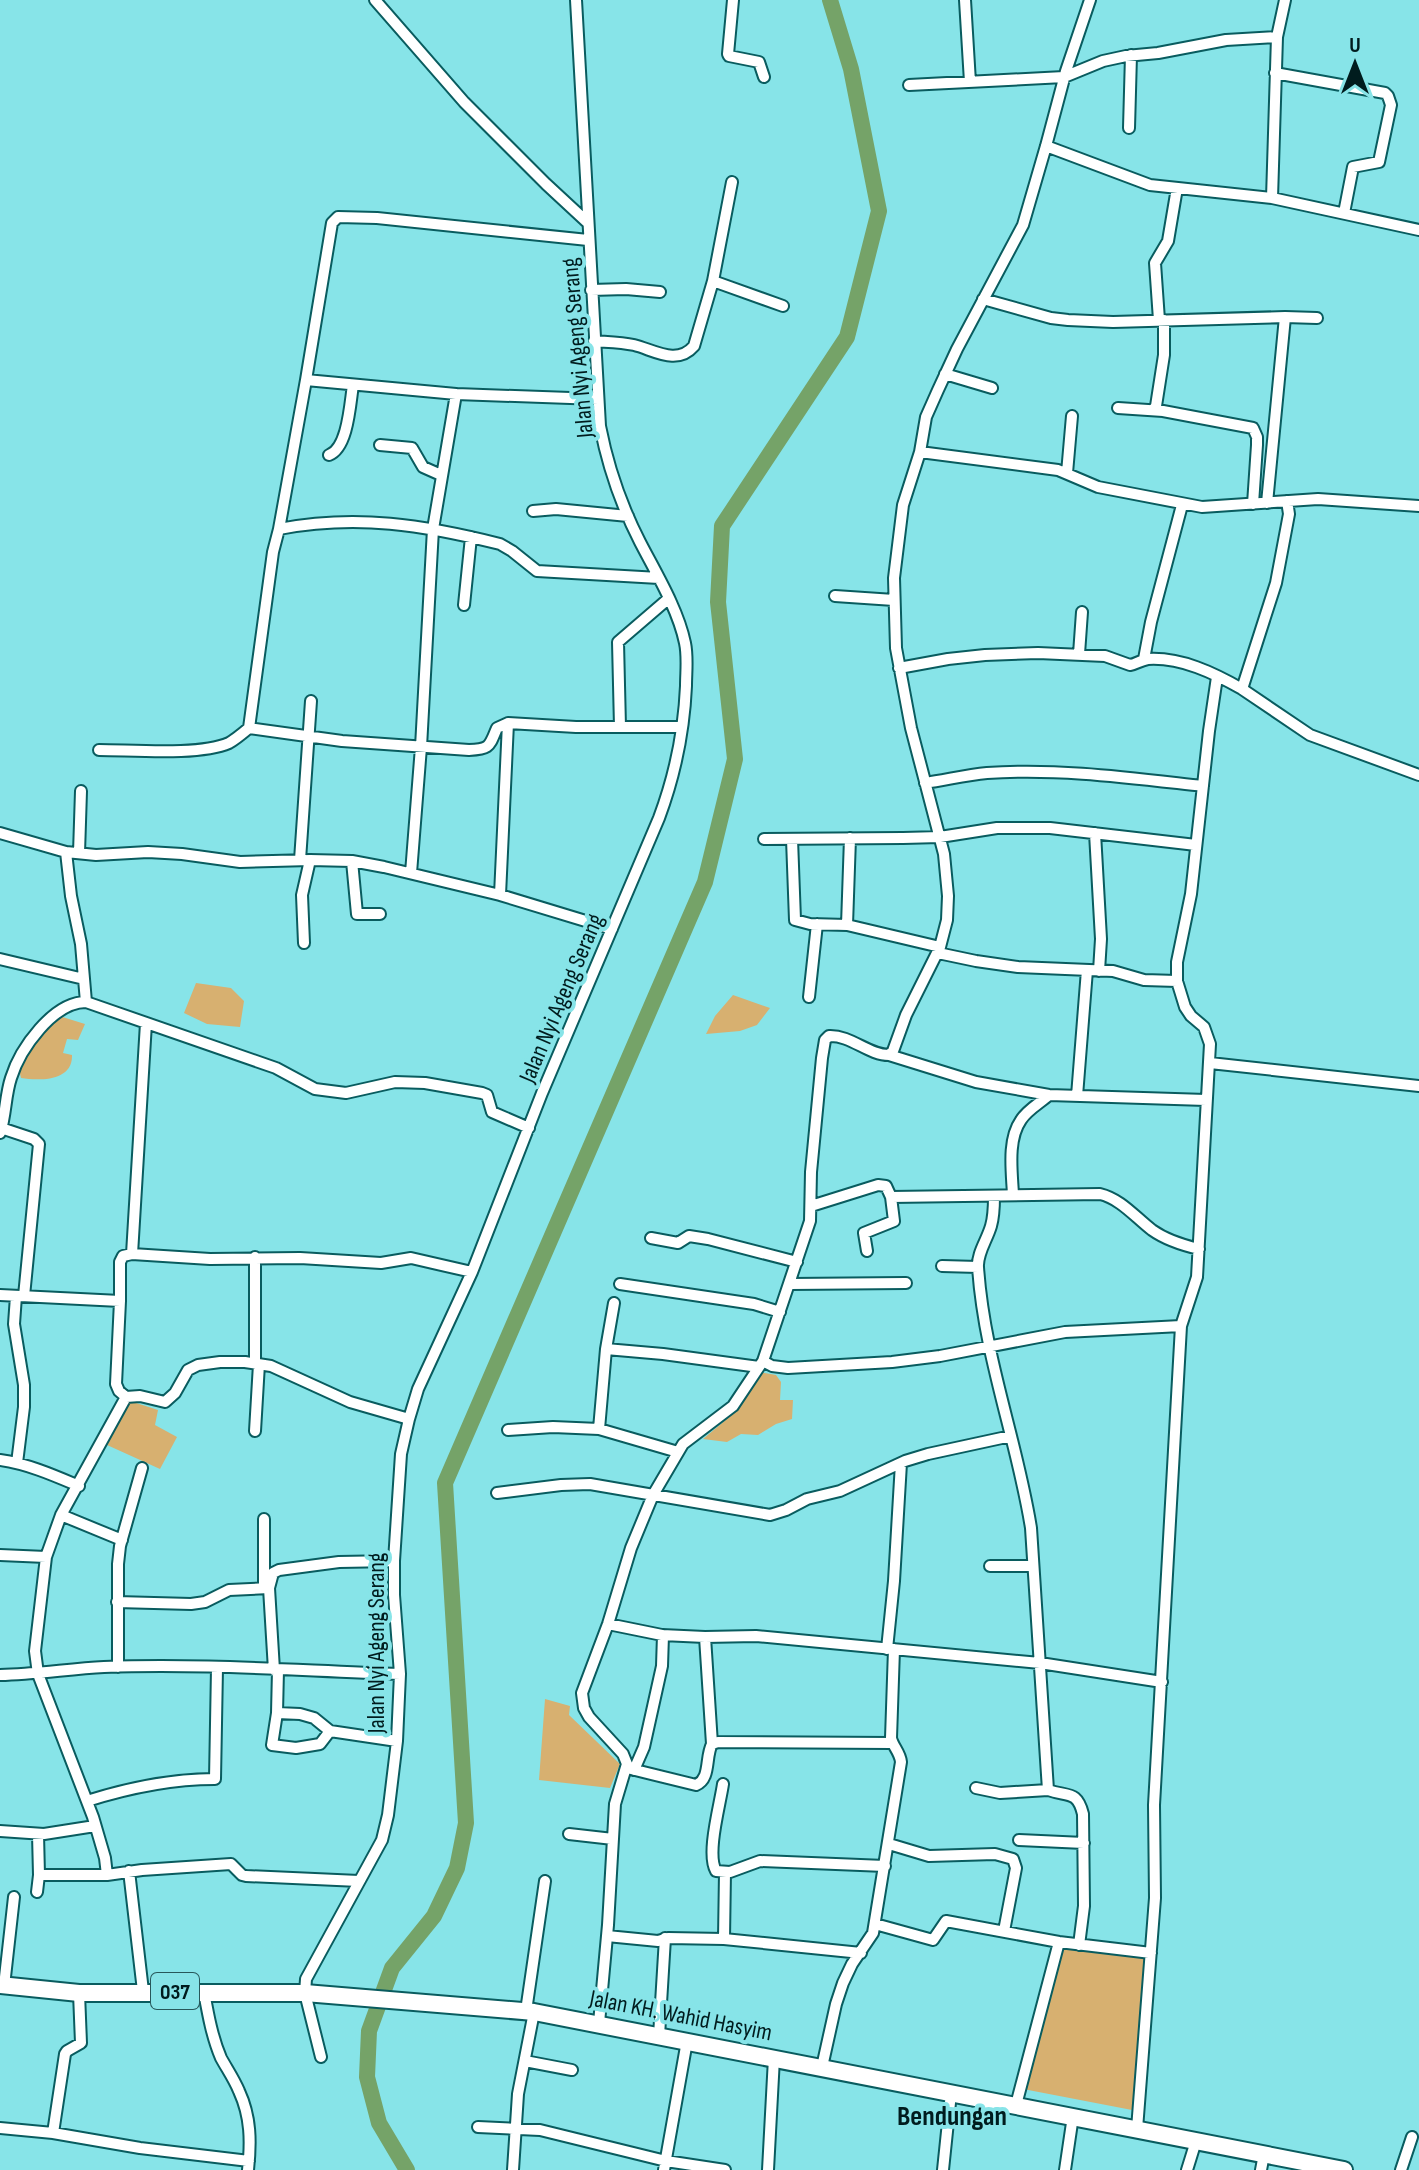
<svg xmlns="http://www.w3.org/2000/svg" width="1419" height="2170" font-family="'Sofia Sans Condensed',sans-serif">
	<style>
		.green { fill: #d7b070 }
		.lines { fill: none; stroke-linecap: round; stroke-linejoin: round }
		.river { stroke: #75a368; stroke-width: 16 }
		.minor-casing { stroke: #095c5f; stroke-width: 14 }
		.primary-casing { stroke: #095c5f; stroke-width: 20 }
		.minor { stroke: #fff; stroke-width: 10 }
		.primary { stroke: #fff; stroke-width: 16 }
		.labels { text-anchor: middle; stroke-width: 8; stroke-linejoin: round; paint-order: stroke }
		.shield { fill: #87e4e8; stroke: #28585b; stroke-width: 2 }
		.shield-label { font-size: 22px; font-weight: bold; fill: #001c1e }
		.street-label { font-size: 24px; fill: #001c1e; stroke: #87e4e8 }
		.quarter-label { font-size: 28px; font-weight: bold; fill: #001c1e; stroke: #87e4e8 }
	</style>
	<rect width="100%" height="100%" fill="#87e4e8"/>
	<path class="green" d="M196,983L231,988L244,1001L240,1027L207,1024L184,1013Z
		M733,995L770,1008L757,1025L740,1031L706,1034L715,1016Z
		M56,1015L85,1024L78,1040L67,1039L63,1053L72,1055C73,1081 40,1081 21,1078L18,1065Z
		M760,1372L776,1375L781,1382L780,1400H793L792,1419L776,1424L758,1435L741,1434L727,1442L703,1439L734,1413L751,1383Z
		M127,1400L158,1410L155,1425L177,1437L160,1469L107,1445Z
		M545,1699L570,1706L569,1715L620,1764L610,1788L539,1780Z
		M1062,1942L1146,1951L1132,2110L1023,2089Z"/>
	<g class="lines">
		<path class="river" d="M407,2170L379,2123L367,2077L369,2031L392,1968L434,1916L457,1868L466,1823L445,1483L705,882L735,759L718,602L722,526L847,337L879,211L851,69L830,0"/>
		<defs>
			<path id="minor" d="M375,0L464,102L546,184L587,222
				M733,0L728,54L729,56L759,62L764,77
				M965,0L970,82
				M1275,73L1385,93L1388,96L1391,105L1379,162L1353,167L1344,213
				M909,85L1064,77L1103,61L1126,56L1158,53L1226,40L1277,37
				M1129,128L1131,55
				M1046,146L1150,185L1272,198L1419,230
				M1272,198L1277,37L1285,0
				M713,281L783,306
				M591,290L626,289L660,292
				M983,299L1051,318L1068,320L1113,322L1285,317
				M1159,320L1155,263L1168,241L1177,188
				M594,341C607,342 621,342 634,345C654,350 677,366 694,346L713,281L732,182
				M945,374L992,388
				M306,380L332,223L338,217L377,218L588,240
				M1118,408L1163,411L1253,428L1257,437V445L1253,504
				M1153,410L1156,406L1164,355V320
				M380,445L412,448L423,467L441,475
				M920,452L1058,470L1098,487L1202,507L1318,499L1419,506
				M329,455C348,448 350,404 353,385
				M1067,473L1072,416
				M1267,503L1285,317L1317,318
				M533,511L556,509L628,516
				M279,529L306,380L456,394L598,399
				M835,596L894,600
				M464,605L471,537
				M1079,654L1082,612
				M1144,659L1151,622L1182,505
				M899,668L948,659L985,655L1038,653L1105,656L1130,665C1136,664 1141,660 1148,659C1181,657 1214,673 1242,689L1276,583L1289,514L1287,501
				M1242,689L1310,735L1419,775
				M620,727L618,642L668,599
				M249,728L342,741L469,750C491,749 489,746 497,728L508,723L576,727H682
				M99,750C132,750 199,756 229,743C236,739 243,733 249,728L273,552L279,529C357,514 424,525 500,544L512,551L537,571L659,578
				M925,783C946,780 966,775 987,773C1059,768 1131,778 1203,786
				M0,833L66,852L96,855L148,852L182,854L240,862L310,860L352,861L384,867L500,895L612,929
				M1095,833L1101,939L1099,971
				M764,839L903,838L940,837L997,828H1050L1196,845
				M792,839L795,920L810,924L847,925L940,947
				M66,852L71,896L81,944L86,1002
				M79,853L81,791
				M300,860L311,701
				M352,861L357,914H380
				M411,873L421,747L433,529L456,394
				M500,895L508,723
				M847,925L850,838
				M304,943L302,895L310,860
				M938,953L976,961L1018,967L1113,971L1144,980L1177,981
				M0,959L84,979
				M809,997L817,924
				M889,1055L976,1082L1049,1095L1206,1100
				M1210,1063L1419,1086
				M1077,1096L1087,970
				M1,1128L34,1139L39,1144L24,1296
				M0,1133C6,1115 5,1096 11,1078C20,1049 53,1002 86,1002L276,1068L315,1089L346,1093L395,1082L425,1083L482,1093L487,1095L492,1112L529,1128
				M1013,1195C1012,1172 1007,1140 1021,1120C1027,1110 1040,1103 1049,1095
				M994,1196C994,1206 994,1216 991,1226C987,1240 977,1253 978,1267C984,1357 1017,1440 1031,1528L1048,1790C1068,1797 1077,1790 1083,1814L1084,1906L1079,1945
				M891,1197L1100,1194C1121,1199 1135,1217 1152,1230C1166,1240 1182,1245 1199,1249
				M811,1206L878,1185L886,1186L891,1197L894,1221L864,1233L867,1251
				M651,1238L678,1243L689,1236L708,1239L797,1262
				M132,1254L146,1023
				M255,1257V1363
				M942,1266L978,1267
				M620,1284L754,1304L780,1312
				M790,1284L906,1283
				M0,1295L120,1301V1262L123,1256L132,1254L210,1259L300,1258L381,1263L411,1258L472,1272
				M16,1296L14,1324L24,1385V1407L17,1463
				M120,1301L116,1384L119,1391L126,1397L61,1515L46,1557L35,1651L38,1674L93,1817L105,1858L107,1875L142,1870L231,1864L242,1875L246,1876L359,1881
				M606,1349L614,1303
				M763,1361L772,1366L788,1368L892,1362L940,1356L1065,1332L1181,1326
				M126,1397L140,1396L165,1402L175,1393L188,1370L198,1365L220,1362H245L271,1366L350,1402L409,1419
				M599,1429L606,1349L663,1354L759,1367
				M508,1430L553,1427L599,1429L678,1452
				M255,1431L259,1364
				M0,1460C28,1464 53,1475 79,1486
				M497,1493L561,1485L590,1484L770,1515L786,1510L807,1499L840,1491L905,1461L928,1454L1011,1436
				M61,1515L122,1540
				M264,1519V1585
				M0,1555L46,1557
				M990,1566H1033
				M269,1588L274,1670
				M117,1602L191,1604L205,1602L229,1590L269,1588L273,1573L279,1570L339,1562L394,1561
				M608,1624L662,1635L705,1637L756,1636L1040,1663L1162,1682
				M705,1637L712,1744
				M887,1649L894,1581L901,1463
				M118,1667V1564L120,1546L142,1468
				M278,1670L277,1713L272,1745L296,1748L320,1744L330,1731
				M0,1675C35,1674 69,1669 104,1667C202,1663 302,1671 400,1674
				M277,1713L300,1714L314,1718L330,1731L397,1741
				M627,1768L696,1785C711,1779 705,1757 712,1744L718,1742L892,1743
				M634,1770L644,1747L662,1666L663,1635
				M723,1784C720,1805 706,1854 716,1871L730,1872L760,1861L885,1866
				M976,1788L1000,1793L1048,1790
				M87,1801C128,1788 171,1779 215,1779L217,1668
				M0,1831L44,1834L95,1826
				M569,1834L613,1839
				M1019,1840L1084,1843
				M889,1844L929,1856L995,1854L1013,1859L1016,1868L1004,1931
				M129,1871L143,1991
				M725,1872L724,1939L861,1953
				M39,1875H107
				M37,1892L39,1875L38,1834
				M875,1924L933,1940L946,1921L1059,1942L1151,1953
				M607,1936L658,1941L668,1938L724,1939
				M4,1986L14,1897
				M204,1992C208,2014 212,2037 221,2058C227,2069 234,2079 239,2091C251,2117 251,2142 248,2170
				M526,2011L545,1881
				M599,2023L608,1925L615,1804L627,1764L623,1754L589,1717L584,1708L582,1693L608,1624L631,1548L653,1495L683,1444L733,1406L763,1361L810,1221L811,1172L822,1058L825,1040L829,1036C851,1035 868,1055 889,1055L893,1051L906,1015L940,947L947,920L948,896L944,854L911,728L896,648L894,578L903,505L920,452L926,417L938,390L957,349L1023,225L1046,146L1066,71L1090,0
				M659,2036L665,1938
				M321,2057L305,1993L306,1979L382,1840L388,1815L397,1741L400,1674L394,1595V1561L401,1454L409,1419L418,1389L472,1272L542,1093L659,818C675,775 684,732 686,686C686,672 688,657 685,643C678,609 656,573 640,542C621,505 608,467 600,426L576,0
				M525,2061L572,2070
				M822,2067L836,2004L843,1983L852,1964L873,1933L901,1762C900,1752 893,1747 891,1738L894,1649
				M1016,2105L1059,1942
				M478,2127L540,2130L666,2161L725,2170
				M0,2128L53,2133L140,2148L249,2161
				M1137,2129L1155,1898L1154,1805L1181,1326L1197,1277L1210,1044L1204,1027L1191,1016L1185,1007L1177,981V962L1191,894L1209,731L1217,677
				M53,2133L65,2054L67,2051L81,2043L79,1993
				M513,2170L518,2094L534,2012
				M664,2170L687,2041
				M768,2170L774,2058
				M943,2170L951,2093
				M1065,2170L1073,2116
				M1187,2170L1196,2141
				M1261,2170L1264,2154
				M1401,2170L1412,2137"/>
			<path id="primary" d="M0,1985L79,1993H305L534,2012L1344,2170"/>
		</defs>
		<use href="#minor" class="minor-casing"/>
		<use href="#primary" class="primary-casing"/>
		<use href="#minor" class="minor"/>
		<use href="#primary" class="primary"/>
	</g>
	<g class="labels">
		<rect class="shield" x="151" y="1973" width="48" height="36" rx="6"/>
		<g class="shield-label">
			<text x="175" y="1999">037</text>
		</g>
		<g class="street-label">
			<text transform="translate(577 348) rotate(-95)" y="8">Jalan Nyi Ageng Serang</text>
			<text transform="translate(561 998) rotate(-67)" y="8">Jalan Nyi Ageng Serang</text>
			<text transform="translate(376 1643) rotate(-90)" y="8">Jalan Nyi Ageng Serang</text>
			<text transform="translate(681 2015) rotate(11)" y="8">Jalan KH. Wahid Hasyim</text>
		</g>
		<g class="quarter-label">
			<text x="952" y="2125">Bendungan</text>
		</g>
	</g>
	<g transform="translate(1355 64)" stroke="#87e4e8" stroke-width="6" paint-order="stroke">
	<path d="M0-6L14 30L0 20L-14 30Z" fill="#001c1e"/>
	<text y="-12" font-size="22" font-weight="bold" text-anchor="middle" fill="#001c1e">U</text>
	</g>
</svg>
